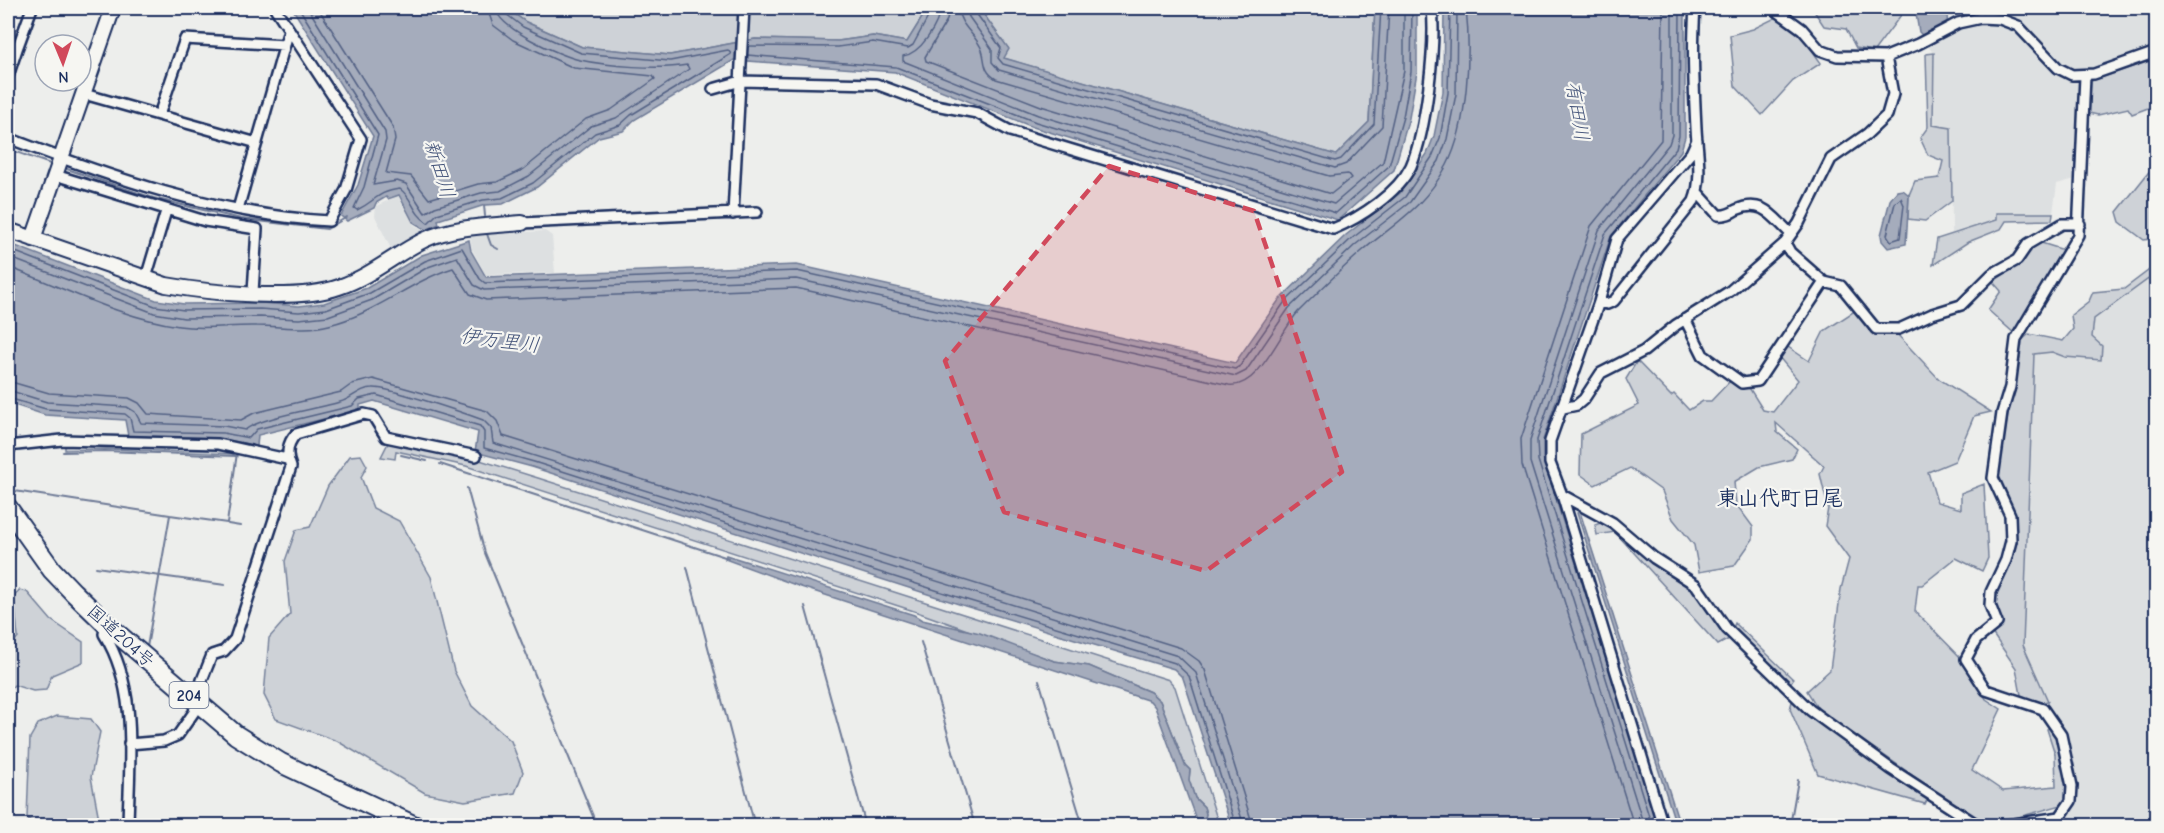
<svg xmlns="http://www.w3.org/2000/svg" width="2164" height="833" font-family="'Comic Neue','Klee One',sans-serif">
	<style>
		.built { fill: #dde0e1 }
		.green { fill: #ced2d7; stroke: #74809a; stroke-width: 1.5 }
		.water { fill: #a5acbc; stroke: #6e7a96; stroke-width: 1.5 }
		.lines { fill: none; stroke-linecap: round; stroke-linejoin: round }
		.shore { stroke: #526184; stroke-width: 1.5 }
		.stream { stroke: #6e7a96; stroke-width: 2 }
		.street-casing { stroke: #1b2f5e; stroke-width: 14 }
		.secondary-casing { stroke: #1b2f5e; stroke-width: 18 }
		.highway-casing { stroke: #1b2f5e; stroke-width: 22 }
		.street { stroke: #f6f6f2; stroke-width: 9 }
		.secondary { stroke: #f6f6f2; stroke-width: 14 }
		.highway { stroke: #f6f6f2; stroke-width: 18 }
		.marked { fill: #d1495b; fill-opacity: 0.2; stroke: #d1495b; stroke-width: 4.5; stroke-dasharray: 12 8; stroke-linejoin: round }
		.labels { text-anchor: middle; stroke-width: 4.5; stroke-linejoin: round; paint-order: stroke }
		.shield { fill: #f6f6f2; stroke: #5d6b8a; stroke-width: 1.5 }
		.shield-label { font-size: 16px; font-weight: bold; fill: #1b2f5e }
		.street-label { font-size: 18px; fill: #1b2f5e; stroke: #f6f6f2 }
		.water-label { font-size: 20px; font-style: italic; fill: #44547a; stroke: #f6f6f2 }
		.quarter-label { font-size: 21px; font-weight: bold; fill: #1b2f5e; stroke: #f6f6f2 }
	</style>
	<rect width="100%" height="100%" fill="#edeeec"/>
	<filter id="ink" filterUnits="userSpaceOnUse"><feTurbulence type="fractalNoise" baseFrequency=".0167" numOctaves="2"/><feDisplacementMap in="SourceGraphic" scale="12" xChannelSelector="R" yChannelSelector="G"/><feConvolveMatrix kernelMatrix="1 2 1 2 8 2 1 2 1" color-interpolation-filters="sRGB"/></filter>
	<g filter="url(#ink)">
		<path class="built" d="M1980,8H2156V48L2089,71L2072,70L2060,64L2019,21L1983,12Z
			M1987,23L2002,25L2015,31L2056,75L2079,83L2075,179L2057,184L2053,213H1996V220L1952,233L1951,128L1933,125L1934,54L1927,45L1961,27Z
			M398,196L413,224L423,231L391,249L375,216L376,206Z
			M545,231L552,236L555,273L486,275L472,249L470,235Z
			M2156,265V825H2058L2076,806L2067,744L2019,645L2029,349L2087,353L2091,317Z"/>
		<path class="green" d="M506,8H928L907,42L873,36L838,41L755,39L670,55L582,47L526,22Z
			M979,8H1375L1369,122L1336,155L1003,58L1008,48Z
			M1812,8H1904V11L1874,51L1856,48L1846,29L1824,26Z
			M1777,17L1798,30L1821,63L1793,81L1762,115L1735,86L1730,35L1753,29Z
			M1934,53L1933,125L1951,128L1952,201L1925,221L1908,219L1909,195L1915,181L1939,178L1943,161L1928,155L1920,138L1928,127L1926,54Z
			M2156,59V105L2132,114L2128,108L2098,115L2089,113L2091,81Z
			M2156,163V238L2144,240L2120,222L2117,212Z
			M1996,213H2053L2052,220L2006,221L2001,229L1968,242L1933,265L1937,239L1996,220Z
			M2038,242L2067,251L2015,334L1988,310L2001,291L1993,282L2013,268Z
			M2156,265L2155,274L2094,319L2092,337L2102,346L2101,360L2065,357L2052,352L2034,354L2023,645L2048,701L2039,703L2021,695L2016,668L1992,633L2001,624L1992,603L1994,591L2011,558L2016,521L1997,477L2021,341L2029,334L2063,341L2073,329L2071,315L2089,301L2093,292L2124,289Z
			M1856,310L1875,332L1896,333L1939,379L1991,412L1974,416L1955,461L1928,472L1937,502L1961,509V493L1984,484L1988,558L1982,571L1956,558L1922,585H1918L1915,611L1966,663L1986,699L2001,709L1972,770L2003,791L2056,786L2055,754L2047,729L2050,727C2065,744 2071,783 2065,804L2015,818L1978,821L1819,710L1807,691L1830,670L1841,589L1849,559L1825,526L1828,508L1820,474L1824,466L1776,423L1777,432L1797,449L1792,459L1759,467L1734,482L1736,504L1753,527V539L1734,566L1699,572L1694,545L1673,519L1662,491L1630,468L1595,485L1580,474L1581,434L1639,405L1626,379L1637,361L1671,396L1674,394L1689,410L1703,401H1711L1731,380L1750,389L1763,410L1773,412L1798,380L1778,356L1785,345L1809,361L1824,331Z
			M389,441L470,457L538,478L1169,680L1175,687L1219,825H1203L1206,814L1204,807L1195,798L1189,780L1190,770L1185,765L1160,701L1150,692L1089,666L1054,661L917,612L466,466L396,451L395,459L381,457Z
			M65,443L233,448V454L107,449L65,450Z
			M361,455L367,466L361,477L373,508L399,521L431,577L454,671L472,706L511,741L523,772L515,793L465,801L425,793L337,741L276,719L264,695L269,638L290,614L285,561L296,530L310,527L328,486L350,456Z
			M1603,522L1697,590L1731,638L1718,645L1615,532L1597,535L1595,525Z
			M19,590L27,592L51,620L83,642V662L52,675L46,690L33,691L14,685L8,692V649L18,637L14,597Z
			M1735,623L1793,679L1789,685L1733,628Z
			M1793,698L1928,798L1925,804L1818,774L1790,709Z
			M57,716L91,719L100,732L91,777L99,819L97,825H36L27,818L30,738L38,724Z"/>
		<path class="water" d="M292,8H506L526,22L582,47L670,55L755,39L838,41L873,36L907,42L928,8H979L1009,49L1004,58L1336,155L1369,122L1375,8H1417V72L1409,118L1394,170L1338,220L1033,127L895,72L734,60L634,120L623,131L599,137L537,187L503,204L485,205L438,220L439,224L426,230L413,222L399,195L388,199L386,197L376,203L374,208L347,221L341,216L358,185L373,136Z
			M1444,8H1685V137L1681,151L1611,236L1543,440V458L1658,825H1231L1183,678L1174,669L965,606L532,467L475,452L478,432L374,401L360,405V410L258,435L257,446L223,439L128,436L125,420L45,415L8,403V243L156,300L184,304L261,303L299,306L324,303L367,288L422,255L469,240L471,251L486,277L797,265L1235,363L1279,300L1346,235L1400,193L1427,154L1434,136L1443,92Z
			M1915,8H1948L1947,23L1922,35L1919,32Z
			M1903,190L1909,195L1906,244L1888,248L1882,241L1881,235L1890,200L1897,191Z
			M1580,512L1680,825H1676L1577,513Z
			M726,555L914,615L922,620L980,633L1054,661L1089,666L1150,692L1160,701L1185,765L1190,770L1189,780L1195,798L1204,807L1206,814L1203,825H1198L1155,707L1150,701L801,587L725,559Z"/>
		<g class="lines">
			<path class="shore" d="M299,8L378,135L364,187L354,208L357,210C376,201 376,192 400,189C413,198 412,213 428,223L437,214L483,200L502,198L533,183L595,133L620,125L631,115L731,54L728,50L670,61L581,53L523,27L506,14L503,8
				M308,8L385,132L386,140L373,185L397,181L406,184L425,213L435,207L481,193L500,191L529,176L591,126L616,118L689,69L687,65C659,70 607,66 580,60C561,56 497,28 496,8
				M318,8L393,127L395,140L386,173L411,176L429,199L478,184L497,182L524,169L586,119L611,110L655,79L653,76L574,68L513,40L493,25L487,8
				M940,8C939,25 920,54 903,56V61L1038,115L1334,204L1383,162L1404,71V8
				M949,8L947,20L925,57L926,61L1041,106L1331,194L1351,178L1348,174L1329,176L996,79C982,70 986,62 982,50C976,34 959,26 958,8
				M967,8L969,17L992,49V62L999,70L1335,168L1346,164L1382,126L1389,8
				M975,8L976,13L1001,48L998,58L1003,64L1335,161L1341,159L1374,124L1381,8
				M748,46L838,47L873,42L908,48L913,45L933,8
				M747,55L896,67L1036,122L1336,213L1389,166L1403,117L1411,72L1412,8
				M1901,198L1904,205L1900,238L1891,241L1887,235L1895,203Z
				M8,249L155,306L184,310L260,309L299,312L326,309L370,293L425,261L462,248L480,279L485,283L797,271L1235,369L1240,366L1284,303L1350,240L1405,197L1432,157L1440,138L1448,93L1450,8
				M8,257L154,313L184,318L260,317L299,319L328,316L372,300L428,267L457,257L474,285L484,290L796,279L1236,376L1246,371L1289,308L1355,245L1410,202L1439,161L1447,139L1456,94L1457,8
				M8,267C63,287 120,318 179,326C204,330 232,325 257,326C281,326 305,331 329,325C375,314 409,282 453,268L470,294L486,300L796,288L1229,385C1259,389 1280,332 1298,312C1318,292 1339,271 1361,252C1396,222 1423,209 1447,165C1468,125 1471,52 1466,8
				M8,381L49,393L129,398L139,403L148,414L241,420L254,413L341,392L352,384L373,379L487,411L497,421L503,436L1181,648L1199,661L1205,670L1253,826
				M8,390L47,402L127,407L135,412L141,423L224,426L245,430C261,417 317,409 340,402C352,399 359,388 373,388C388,387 464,413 483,420L491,428L493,443L1178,656L1196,673L1244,826
				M8,398L46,409L125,414L130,418L133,431L223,433L249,438L257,429L352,406L359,399L376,395L480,426L484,432V448L534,462L967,600L1175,663L1189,676L1236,826
				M1634,826L1522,465L1521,439L1591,226L1661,140L1663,8
				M1644,826L1530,462V440L1599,230L1669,144L1672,135V8
				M1652,826L1538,460L1537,440L1605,234L1676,148L1679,136L1680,8"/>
			<path class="stream" d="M8,149L53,165
				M64,168L153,198L241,219L327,229L347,217
				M484,205L485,216
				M487,234L491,245L498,249
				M63,452L105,451L236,456
				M401,455L427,461
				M440,464L728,558
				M467,488L485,553L597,826
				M8,490L170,515
				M228,524L240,526
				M96,567L225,585
				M687,567L755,826
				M805,606L866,826
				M921,642L975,826
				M147,647L170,515L227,523L237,453
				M1039,680L1083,826
				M1790,826L1798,780"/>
			<defs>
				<path id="street" d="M1773,8L1802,29L1820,50L1837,56L1886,57L1918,44L1958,23L1981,18L2000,19L2018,26L2058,68L2072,75L2094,74L2156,52
					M8,47L17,49L8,76
					M17,49L32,8
					M713,89L741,81L876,84L930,104L977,113L1010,131L1333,229C1360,218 1398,193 1411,166C1426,131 1436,46 1432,8
					M84,94L257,143
					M159,115L185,39L285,45
					M8,138C110,177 218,215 329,221L346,190L361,139L275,8
					M1697,140L1691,153L1617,239L1599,302L1550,441V463L1562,495L1613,523L1654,558L1696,585L1727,629L1810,710L1891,769L1979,826
					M55,175L205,221L257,229L253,292
					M1697,192L1718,215C1725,216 1730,214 1736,210C1762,198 1772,216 1790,233
					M238,209L289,30
					M733,214L744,8
					M522,223L757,212
					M1785,243L1790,252L1824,282L1841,286L1876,329H1899L1932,314L1961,305L1992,274L2017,260L2028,244L2062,224H2080
					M146,278L166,211
					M1599,302L1607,304L1614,301L1694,201C1703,178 1697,151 1696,128C1694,87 1692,48 1695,8
					M1685,319L1703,355L1742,383L1758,381L1824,282
					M1563,408L1577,405L1584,399L1601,373L1644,351L1676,325L1730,291L1785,243L1799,223L1831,159L1867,134L1887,115L1893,94L1886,57
					M8,446L62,440L218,444L287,459
					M1562,495L1663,826
					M106,624L104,634C139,690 129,762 128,826
					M129,744L164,741L178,735L194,712L202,680L212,655L224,651L235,639L291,467C286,455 287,443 296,434L364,414L373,416L386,437L476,456
					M2001,826L2060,817L2071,801L2072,786L2061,735L2043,709L1986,690L1966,659L1976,640L1997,623L1990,605L1991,592L2006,560L2011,541L2010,515L1993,478L2002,413L2010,387L2016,339L2078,235L2085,76"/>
				<path id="secondary" d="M8,230L166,285C211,293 297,302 339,287C371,276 394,255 424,240C454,226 489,226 522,223
					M33,239L113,8"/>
				<path id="highway" d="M8,508L52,570L73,592L106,624L236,735L281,763L415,826"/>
			</defs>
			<use href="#street" class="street-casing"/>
			<use href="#secondary" class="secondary-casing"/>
			<use href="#highway" class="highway-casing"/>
			<use href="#street" class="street"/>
			<use href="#secondary" class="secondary"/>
			<use href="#highway" class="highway"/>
		</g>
	</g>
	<path class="marked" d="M1109,166L1254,211L1342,472L1206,571L1004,512L945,361Z"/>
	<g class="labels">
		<rect class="shield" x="169.5" y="682" width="39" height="26" rx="4.5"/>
		<g class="shield-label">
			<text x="189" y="701">204</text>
		</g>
		<g class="street-label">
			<text transform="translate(121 636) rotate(42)" y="6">国道204号</text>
		</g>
		<g class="water-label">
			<text transform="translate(1578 111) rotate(81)" y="7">有田川</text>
			<text transform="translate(440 169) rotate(73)" y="7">新田川</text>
			<text transform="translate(500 340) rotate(7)" y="7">伊万里川</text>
		</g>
		<g class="quarter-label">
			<text x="1780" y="505">東山代町日尾</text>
		</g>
	</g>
	<rect width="2164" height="833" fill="none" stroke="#f6f6f2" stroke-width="30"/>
	<rect x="15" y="15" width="2134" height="803" fill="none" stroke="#1b2f5e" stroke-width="2" filter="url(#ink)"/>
	<g transform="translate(63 63) rotate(178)"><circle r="28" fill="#f6f6f2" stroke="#9ea6b7" stroke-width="1.5"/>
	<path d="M0-4.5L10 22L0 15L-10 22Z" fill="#d1495b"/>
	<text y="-9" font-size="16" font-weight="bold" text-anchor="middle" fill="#1b2f5e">N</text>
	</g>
</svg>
